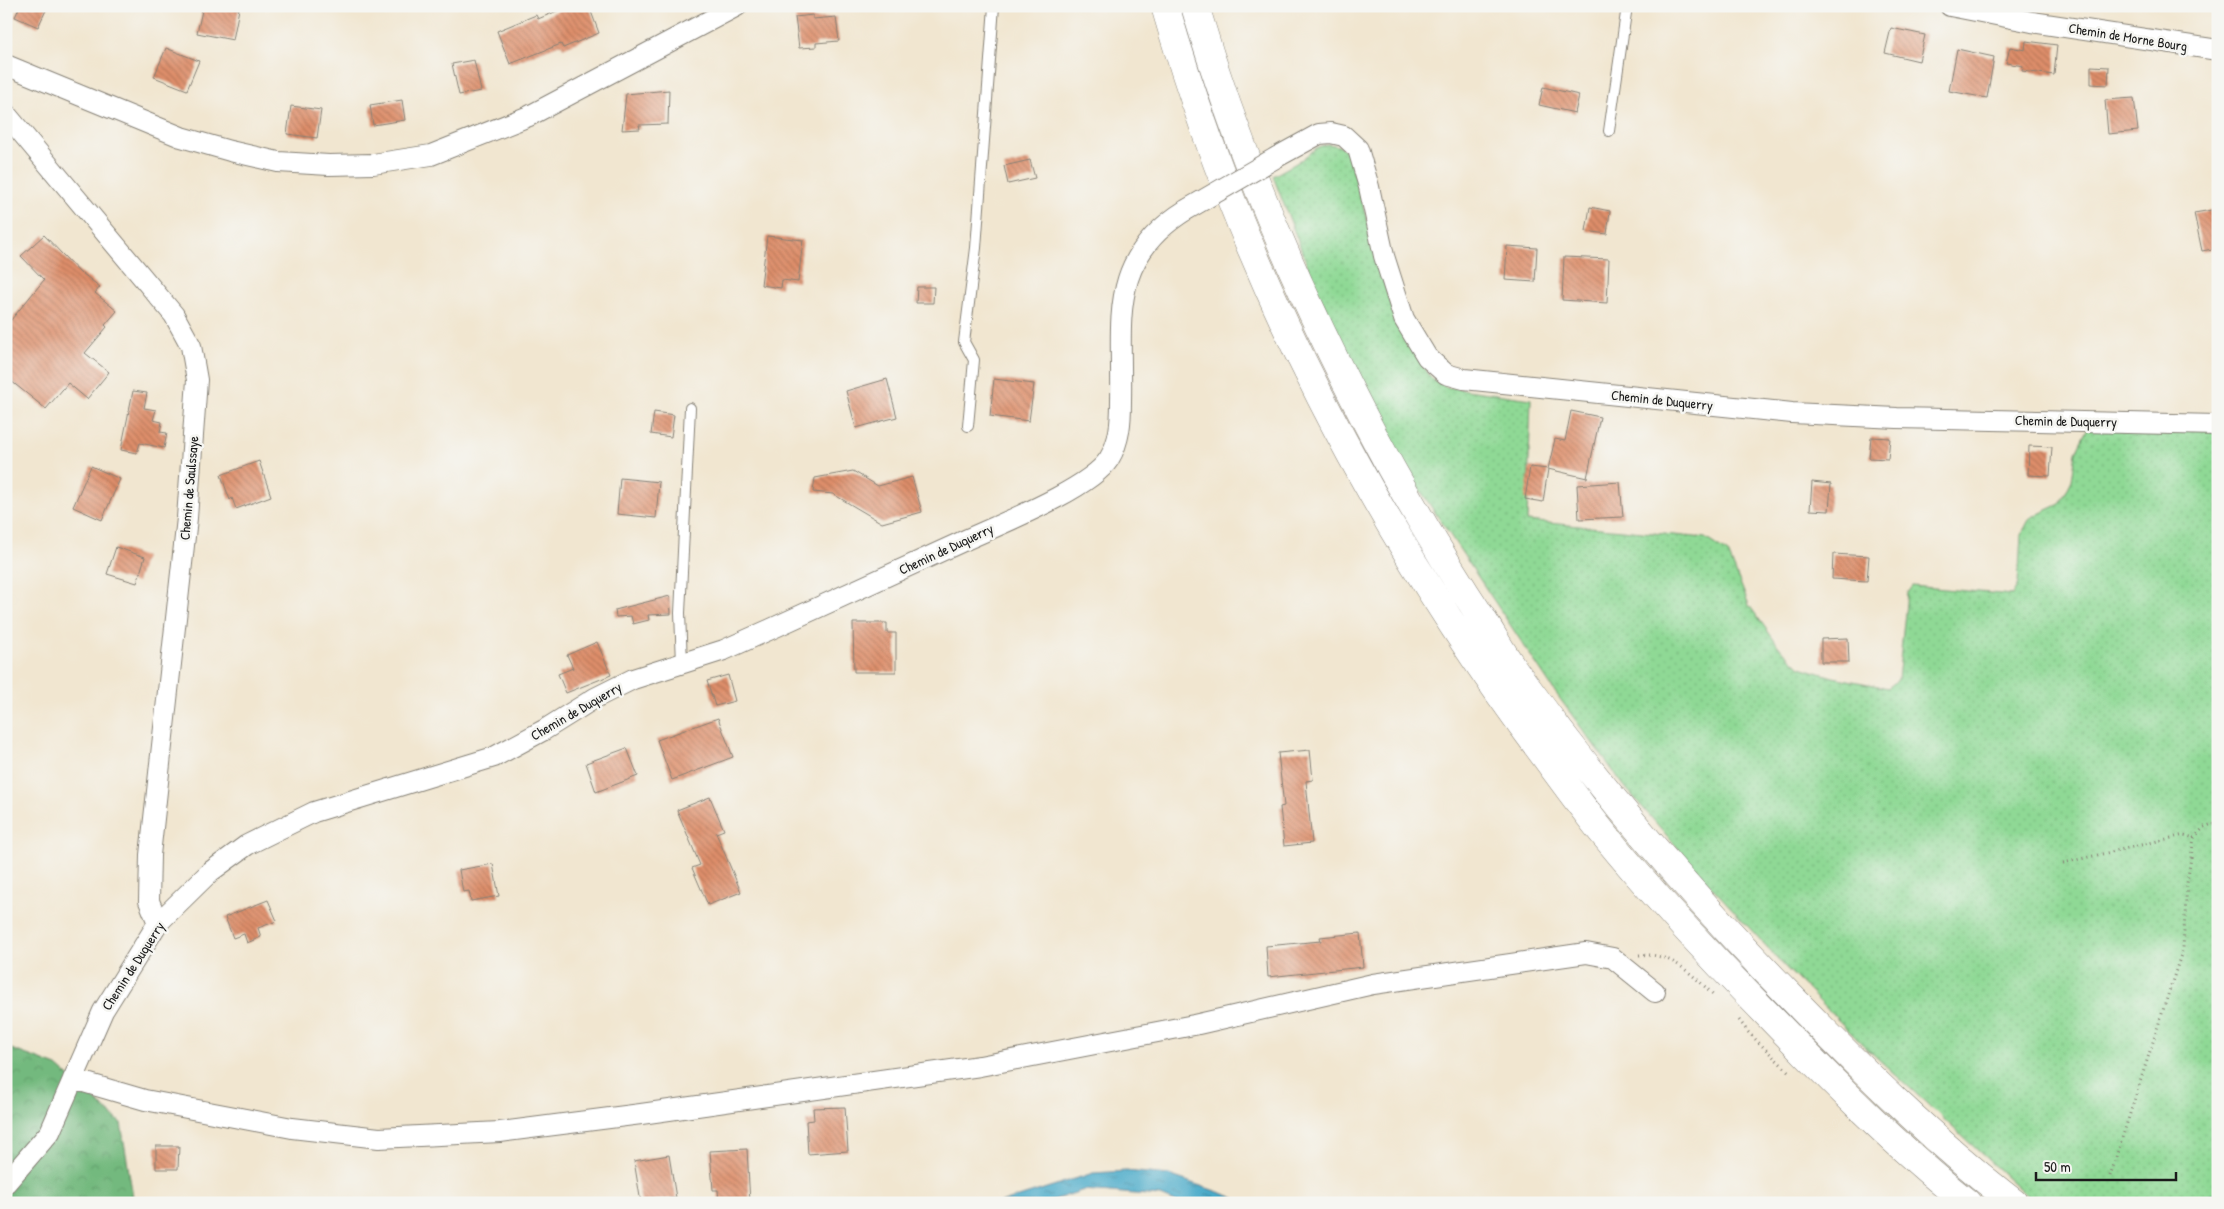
<svg xmlns="http://www.w3.org/2000/svg" width="2224" height="1209" font-family="'Patrick Hand',sans-serif">
	<style>
		.grass { fill: url(#grass-dots); stroke: #567a58 }
		.forest { fill: url(#forest-crowns); stroke: #486a4d }
		.water { fill: url(#water-ripples); stroke: #336372 }
		.building { fill: url(#building-back-hatch) }
		.lines { fill: none; stroke-linecap: round; stroke-linejoin: round }
		.lane-casing { stroke: #868176; stroke-width: 12 }
		.street-casing { stroke: #868176; stroke-width: 22 }
		.highway-casing { stroke: #868176; stroke-width: 29 }
		.path { stroke: #868176; stroke-width: 3; stroke-dasharray: 1 4; stroke-linecap: butt }
		.lane { stroke: #fff; stroke-width: 10 }
		.street { stroke: #fff; stroke-width: 20 }
		.highway { stroke: #fff; stroke-width: 28 }
		.street-bridge-casing { stroke: #868176; stroke-width: 22; stroke-linecap: butt }
		.street-bridge { stroke: #fff; stroke-width: 20 }
		.labels { text-anchor: middle; stroke-width: 5; stroke-linejoin: round; paint-order: stroke }
		.street-label { font-size: 14px; fill: #1c1c1c; stroke: #f6f6f2 }
	</style>
	<defs>
		<pattern id="grass-dots" width="8" height="8" patternUnits="userSpaceOnUse" patternTransform="scale(1.25)"><rect width="8" height="8" fill="#8fd995"/><path d="M2 2h.1M6 6h.1" fill="none" stroke="#7bba80" stroke-width="1.8" stroke-linecap="round"/></pattern>
		<pattern id="forest-crowns" width="20" height="18" patternUnits="userSpaceOnUse" patternTransform="scale(1.25)"><rect width="20" height="18" fill="#73b97e"/><path d="M2 6a3 3 0 1 1 6 0M12 15a3 3 0 1 1 6 0" fill="none" stroke="#639e6c"/></pattern>
		<pattern id="water-ripples" width="26" height="14" patternUnits="userSpaceOnUse" patternTransform="scale(1.25)"><rect width="26" height="14" fill="#4aaac9"/><path d="M2 4q2-2 4 0t4 0M15 11q2-2 4 0t4 0" fill="none" stroke="#3d8aa2"/></pattern>
		<pattern id="building-back-hatch" width="6" height="6" patternUnits="userSpaceOnUse" patternTransform="scale(1.25)"><rect width="6" height="6" fill="#de8e6a"/><path d="M-1 5l2 2M0 0l6 6M5-1l2 2" fill="none" stroke="#b37356"/></pattern>
	</defs>
	<rect width="100%" height="100%" fill="#f6f6f2"/>
	<filter id="ink" filterUnits="userSpaceOnUse"><feTurbulence type="fractalNoise" baseFrequency=".02" numOctaves="2"/><feDisplacementMap in="SourceGraphic" scale="10" xChannelSelector="R" yChannelSelector="G"/><feConvolveMatrix kernelMatrix="1 2 1 2 8 2 1 2 1" color-interpolation-filters="sRGB"/></filter>
	<filter id="wash" filterUnits="userSpaceOnUse"><feTurbulence type="fractalNoise" baseFrequency=".0096" numOctaves="4" result="noise"/><feDisplacementMap in="SourceGraphic" scale="20" xChannelSelector="R" yChannelSelector="G"/><feGaussianBlur stdDeviation="1.12" result="paint"/><feColorMatrix in="noise" values="0 0 0 0 0 0 0 0 0 0 0 0 0 0 0 0 0 1.4 0 .05"/><feComposite in="paint" operator="in"/></filter>
	<g filter="url(#wash)">
		<rect width="100%" height="100%" fill="#f1e6d0"/>
		<path class="grass" d="M1328,144L1339,146L1348,152L1396,325L1432,379L1446,387L1531,399L1527,521L1705,538L1728,553L1749,605L1779,647L1800,667L1833,677L1888,688L1898,680L1907,593L1912,586L2012,595L2018,584L2021,535L2030,518L2060,504L2072,480L2076,452L2091,421L2218,425V1193L2191,1197L2175,1203H2035L1862,1044L1788,970L1701,875L1625,787L1555,692L1388,442L1315,285L1273,176L1298,162L1318,147Z"/>
		<path class="forest" d="M6,1047L57,1066L121,1123L134,1203H6Z"/>
		<path class="water" d="M1126,1171L1169,1175L1230,1196L1242,1203H1178L1161,1196L1084,1190L1044,1203H1000L1093,1173Z
			M2218,1193V1203H2175L2191,1197Z"/>
		<g id="blocks">
			<path class="building" d="M20,6H48L38,27L15,17Z
				M203,6H228L239,9L233,40L197,33Z
				M569,6H589L599,33L563,48L561,44L510,64L497,31L536,15L538,19Z
				M813,15V19L836,17L839,41L816,43V47L799,48L795,17Z
				M1891,28L1925,35L1919,61L1885,53Z
				M2026,41L2057,45L2054,75L2022,71L2023,66L2006,63L2010,47L2025,50Z
				M166,48L199,61L187,90L154,77Z
				M1957,49L1994,57L1987,98L1949,91Z
				M474,60L481,91L459,95L452,64Z
				M2091,66L2109,67L2108,85L2091,84Z
				M1543,87L1579,95L1575,113L1539,105Z
				M669,90L668,124L639,125L640,129L622,130L626,94Z
				M2134,98L2138,131L2108,134L2105,100Z
				M402,100L405,120L373,125L370,105Z
				M291,106L321,110L317,138L287,134Z
				M1030,160L1035,178L1008,184L1004,166Z
				M1590,207L1610,211L1607,234L1586,231Z
				M2218,209V248L2202,251L2194,213Z
				M44,235L81,274L82,273L100,287L95,293L117,311L105,325L107,327L85,353L109,372L87,399L68,383L46,409L6,377V326L44,280L21,256Z
				M767,236L803,240L798,282L782,280L781,288L761,285Z
				M1507,246L1537,248L1535,282L1505,280Z
				M1564,257L1609,259L1607,303L1562,300Z
				M917,287H934L933,303H916Z
				M887,379L897,417L856,428L846,391Z
				M994,379L1034,384L1029,421L990,416Z
				M133,391L147,393L144,408L156,410L153,420L162,422L160,432L167,433L164,448L140,443L137,453L121,450Z
				M1571,411L1600,417L1587,478L1548,469L1555,439L1565,441Z
				M654,412L674,415L671,437L651,434Z
				M1871,437L1890,438L1888,459L1869,458Z
				M2029,446L2052,447L2050,476L2028,475Z
				M259,461L271,496L236,509L232,498L230,500L221,475Z
				M91,466L120,479L102,520L73,507Z
				M1530,467L1548,469L1543,502L1525,499Z
				M853,471L878,486L912,477L922,512L882,523L833,494L813,492L815,478Z
				M620,478L659,482L656,518L617,514Z
				M1620,482L1623,517L1579,519L1577,485Z
				M1812,482L1831,484L1829,511L1810,510Z
				M116,547L145,557L137,583L107,574Z
				M1833,554L1869,556L1867,581L1832,579Z
				M670,596L671,614L648,615L649,620L633,624L631,616L616,617L615,610Z
				M853,623H887V633H896V672H854Z
				M1848,638L1849,662H1821V639Z
				M597,642L611,675L566,693L558,674L573,668L567,655Z
				M728,675L735,701L715,706L707,681Z
				M718,718L733,757L672,780L657,740Z
				M627,748L638,776L596,792L586,763Z
				M1310,750L1313,780L1306,781L1312,843L1284,846L1280,807L1284,806L1278,753Z
				M710,797L724,830L716,833L741,892L708,905L692,868L700,865L677,810Z
				M493,864L499,896L471,901L469,891L463,892L459,870Z
				M268,900L277,921L258,928L261,937L247,943L244,934L233,938L225,917Z
				M1360,933L1363,967L1268,977L1266,946L1321,941L1320,937Z
				M845,1107L848,1151L808,1154L806,1121L814,1120L813,1108Z
				M156,1146H179L178,1169H156Z
				M747,1149L750,1203H719L718,1190H713L710,1151Z
				M669,1155L676,1198L641,1203L634,1161Z"/>
		</g>
	</g>
	<g filter="url(#ink)">
		<use href="#blocks" fill-opacity="0" stroke="#868176" stroke-width="1"/>
		<g class="lines">
			<defs>
				<path id="lane" d="M1609,131L1627,6
					M968,426L974,360L964,342L976,248L994,6
					M682,663L680,613L690,408"/>
				<path id="street" d="M1950,6L2032,22L2218,50
					M6,65L181,137L230,151L278,162L329,165L373,164L431,155L529,116L737,6
					M6,114L174,315L191,346L197,380L187,518L150,855L149,901L158,923
					M1277,157L1319,134L1331,133L1344,136L1358,149L1369,187L1384,256L1404,319L1427,357L1446,374L1464,379L1792,413L1897,418L2218,425
					M73,1079L145,1100L292,1128L379,1138L500,1132L641,1114L980,1066L1194,1025L1373,984L1586,953L1613,958L1655,992
					M6,1183L50,1132L103,1011L158,923L210,872L247,845L314,812L494,757L544,730L595,698L633,679L724,650L771,629C833,600 896,572 959,543C995,526 1089,490 1109,459C1120,441 1121,421 1121,401C1123,321 1106,260 1186,210"/>
				<path id="highway" d="M1165,6C1243,276 1376,531 1544,755C1563,781 1582,807 1602,832C1654,896 1711,957 1769,1016C1832,1081 1896,1146 1967,1203
					M1195,6C1242,167 1311,321 1391,468C1420,520 1450,570 1483,620C1496,641 1508,663 1523,682C1604,794 1695,899 1791,997C1862,1070 1934,1141 2014,1203"/>
			</defs>
			<use href="#lane" class="lane-casing"/>
			<use href="#street" class="street-casing"/>
			<use href="#highway" class="highway-casing"/>
			<path class="path" d="M2063,863L2184,835L2194,838
				M1639,955C1672,952 1692,975 1715,996
				M1739,1020L1748,1032L1790,1073
				M2110,1176L2183,948L2187,883L2194,838L2204,827L2218,822"/>
			<use href="#lane" class="lane"/>
			<use href="#street" class="street"/>
			<use href="#highway" class="highway"/>
			<defs>
				<path id="street-bridge" d="M1186,210L1277,157"/>
			</defs>
			<use href="#street-bridge" class="street-bridge-casing"/>
			<use href="#street-bridge" class="street-bridge"/>
		</g>
	</g>
	<g class="labels">
		<g class="street-label">
			<text transform="translate(2128 37) rotate(9)" y="5">Chemin de Morne Bourg</text>
			<text transform="translate(1662 400) rotate(6)" y="5">Chemin de Duquerry</text>
			<text transform="translate(2066 421) rotate(1)" y="5">Chemin de Duquerry</text>
			<text transform="translate(189 488) rotate(-85)" y="5">Chemin de Saulssaye</text>
			<text transform="translate(946 549) rotate(-25)" y="5">Chemin de Duquerry</text>
			<text transform="translate(576 711) rotate(-30)" y="5">Chemin de Duquerry</text>
			<text transform="translate(133 966) rotate(-57)" y="5">Chemin de Duquerry</text>
		</g>
	</g>
	<rect width="2224" height="1209" fill="none" stroke="#f6f6f2" stroke-width="25"/>
	<path d="M2036 1172v8h140v-8" fill="none" stroke="#1c1c1c" stroke-width="2.5"/>
	<text x="2044" y="1172" font-size="15" fill="#1c1c1c" stroke="#f6f6f2" stroke-width="4" paint-order="stroke">50 m</text>
</svg>
